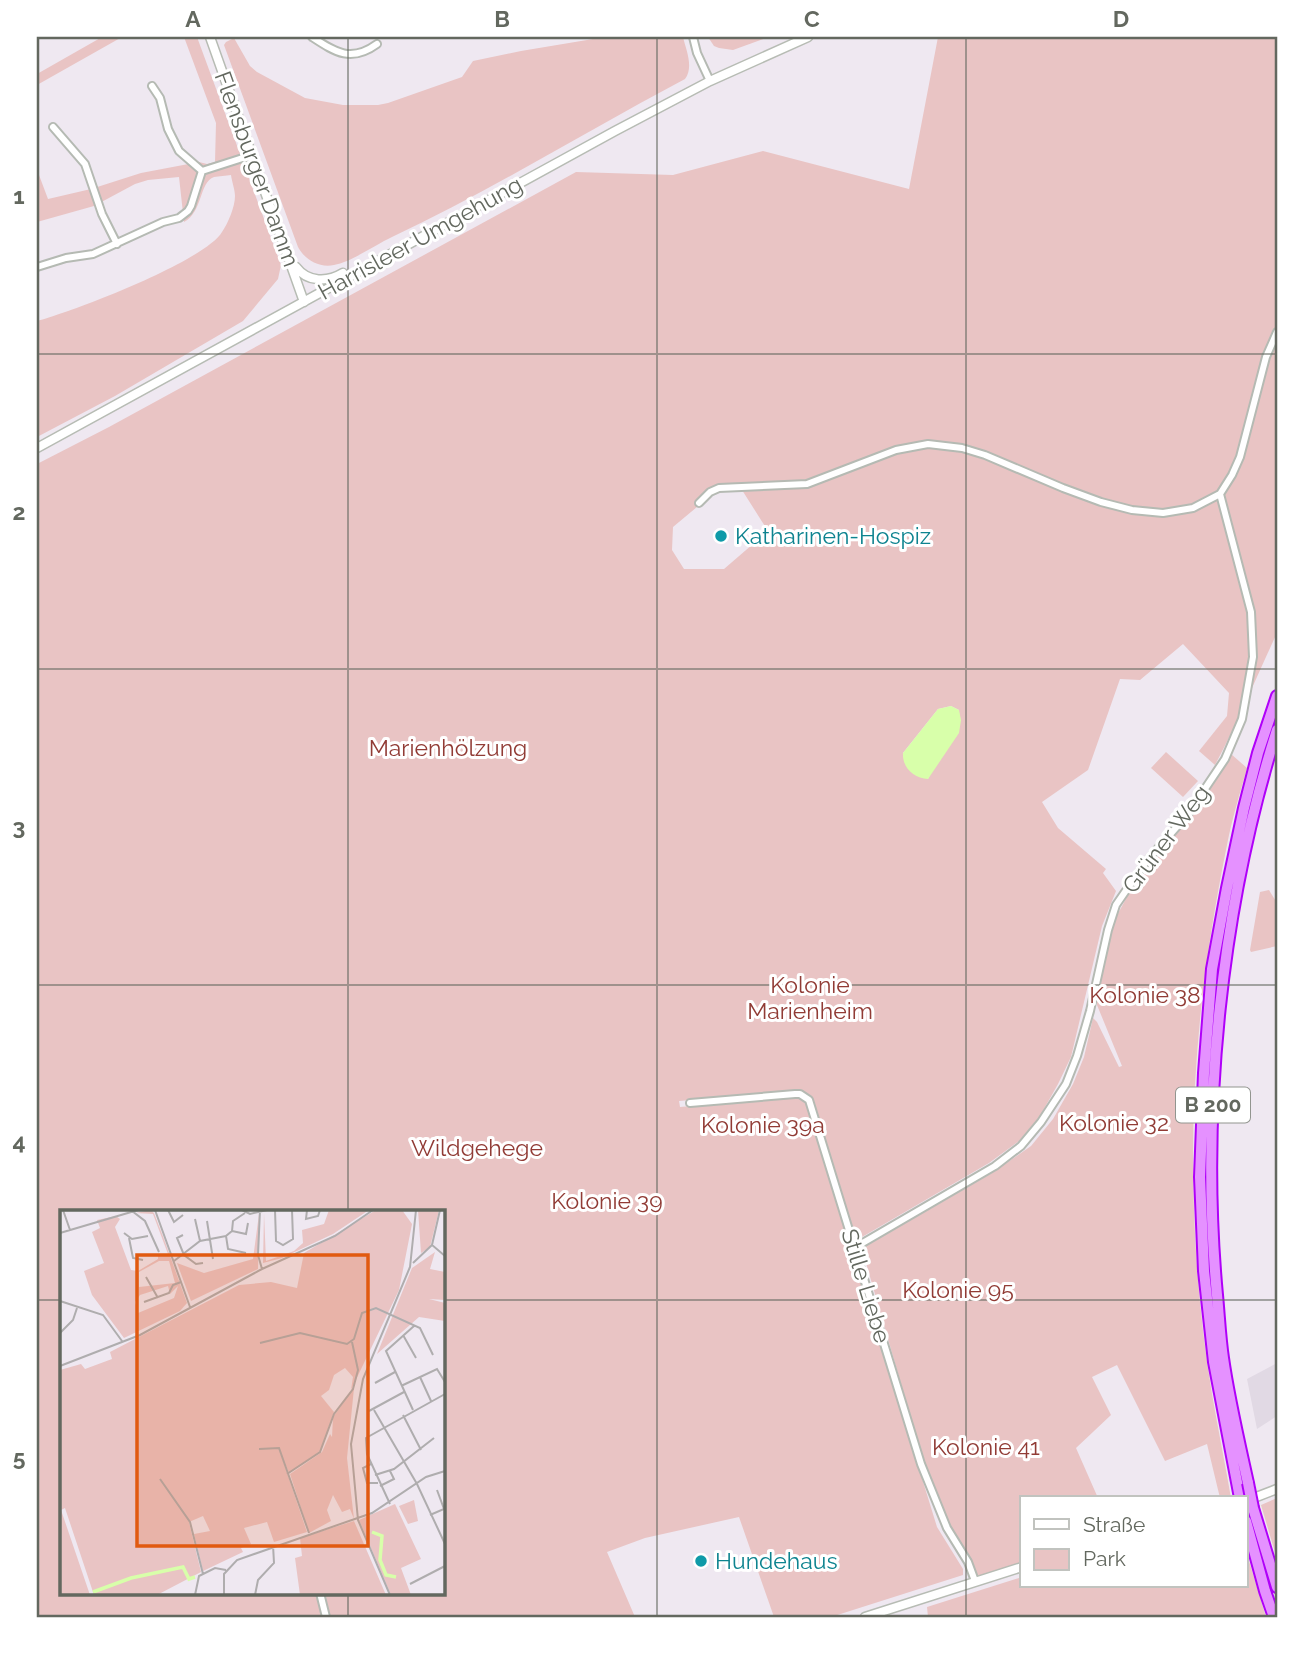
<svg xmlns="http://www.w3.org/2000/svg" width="1314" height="1654" font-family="Raleway,sans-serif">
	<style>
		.education { fill: #e1d9e4 }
		.green { fill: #e9c4c4; fill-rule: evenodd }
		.water { fill: #d8ffaa }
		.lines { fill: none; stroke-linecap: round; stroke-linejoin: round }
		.street-casing { stroke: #b5bab3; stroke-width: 10 }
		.secondary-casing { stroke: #b7bcb4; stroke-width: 11 }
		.highway-casing { stroke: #b000f9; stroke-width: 14 }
		.street { stroke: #fff; stroke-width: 6 }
		.secondary { stroke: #fff; stroke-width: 8 }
		.highway { stroke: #e591ff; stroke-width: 10 }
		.highway-bridge-casing { stroke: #b000f9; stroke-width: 14; stroke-linecap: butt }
		.highway-bridge { stroke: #e591ff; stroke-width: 10 }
		.grid { fill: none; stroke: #63685f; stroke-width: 2; stroke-opacity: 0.55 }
		.culture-dot { fill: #0f9aa8; stroke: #fff; stroke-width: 2.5 }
		.labels { text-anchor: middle; stroke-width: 6; stroke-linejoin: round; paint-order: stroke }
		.shield { fill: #fff; stroke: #92958f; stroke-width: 2 }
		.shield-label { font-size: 21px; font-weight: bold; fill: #63685f }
		.street-label { font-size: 23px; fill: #63685f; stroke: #fff }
		.culture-label { font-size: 23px; fill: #0d838f; stroke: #fff; text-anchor: start }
		.park-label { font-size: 23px; fill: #913b35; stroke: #fff }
		.inset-river { fill: none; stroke: #d8ffaa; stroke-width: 3.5 }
		.inset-road { fill: none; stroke: #afadae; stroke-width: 2 }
		.view { fill: #e15a10; fill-opacity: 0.15; stroke: #e15a10; stroke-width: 3.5 }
		.inset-edge { fill: none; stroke: #63685f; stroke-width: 3.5 }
		.neatline { fill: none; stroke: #63685f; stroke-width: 2.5 }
		.grid-label { font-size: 23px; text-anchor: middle; font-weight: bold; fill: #63685f }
	</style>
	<rect width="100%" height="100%" fill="#efe8f1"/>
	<path class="education" d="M1277,1363V1416L1257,1429L1247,1379Z"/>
	<path class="green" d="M102,37H122L37,85V74Z
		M184,37H197L281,265L278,279L243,321L115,396L37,437V321C72,312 205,261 222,232C228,223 235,207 235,196C235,190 232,182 231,175C226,176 219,176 214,177C199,182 203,212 184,222L179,177L148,180L135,184L94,206L37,222V176L39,175L48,199L91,189L141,173L199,162L207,164L215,162L216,123Z
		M605,37H683C686,50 694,67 685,79C587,131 492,190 392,237C375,245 351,262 334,265C319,268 305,260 298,247L224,45L226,42L234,38L250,66L257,72L305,98L343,105H378L388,103L462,77L473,61L521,51Z
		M708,37H769L733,50L719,48L714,46Z
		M938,37H1277V633C1256,678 1238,722 1215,765L1199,751L1227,716L1229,693L1183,644L1140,680L1120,679L1088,770L1042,802L1058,828L1106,869L1103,873L1116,891L1102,926L1071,1057L1058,1084L1040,1116L1019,1141L989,1163L862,1237L855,1235L812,1100L807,1094L798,1091L679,1101L680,1107L796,1097L806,1102L937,1527L963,1569V1575L831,1617H774L739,1517L645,1538L607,1552L635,1617H329L323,1593H443V1211H61V1593H316L322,1617H37V464L109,427L576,172L673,175L763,151L909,189ZM742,490L768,531L724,569H684L672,550L673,527L715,492ZM951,706L959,710L928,779L903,753L938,709Z
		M1166,752L1198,781L1183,797L1151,768Z
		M1231,754L1247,768C1240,793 1232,819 1227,845C1206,947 1193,1052 1193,1156C1193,1235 1199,1316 1212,1394C1218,1429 1225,1463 1231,1498H1220L1207,1444L1165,1461L1117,1365L1092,1377L1111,1415L1076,1448L1098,1498H1022V1563L977,1579L948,1526L923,1460L864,1256L866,1246L992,1173L1031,1146L1053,1119L1073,1084L1084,1057L1093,1018L1097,1022L1119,1067L1122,1066L1097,1005V996L1115,919L1128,895L1191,815L1224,768Z
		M1269,890L1277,903V946L1251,952L1250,950L1260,892Z
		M1277,1498V1559L1261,1505Z
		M1246,1551L1266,1617H928L927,1607L1022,1577V1586H1246Z"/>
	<path class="water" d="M951,706L959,710L961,720L959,733L928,779C914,778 902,768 903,753L938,709Z"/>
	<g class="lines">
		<defs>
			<path id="street" d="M312,37C335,52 351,63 377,44
				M693,37L697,53L710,81
				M152,86L160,98L168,129L179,151L202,171
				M53,127L85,164L102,214L117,244
				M37,267L66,258L93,254L163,222L179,218L188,211L191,206L202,171L252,155
				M699,503L710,492L719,488L807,484L896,450L928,444L962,448L985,455L1063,488L1101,502L1132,510L1163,513L1193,508L1220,494L1232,475L1240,457L1266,357L1277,332
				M690,1103L795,1094H800L809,1100L921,1464L947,1528L968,1562L975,1581
				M854,1248L995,1166L1021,1146L1041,1122L1066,1084L1077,1056L1090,1011L1108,930L1116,905L1145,863L1188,814L1225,759L1242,719L1253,657L1251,612L1220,494
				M320,1593L326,1617"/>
			<path id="secondary" d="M210,37L304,302
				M296,267C308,283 328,282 343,273
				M37,448L615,131L710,81L808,37
				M1246,1501L1277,1489
				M865,1617L1022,1567"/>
			<path id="highway" d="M1248,1483C1239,1442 1229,1400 1223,1358C1220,1338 1219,1316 1217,1295C1200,1111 1221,906 1277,730
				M1240,1498L1214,1362L1204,1271L1200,1177L1204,1073L1212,969L1227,888L1244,808L1258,753L1277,696
				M1253,1508L1277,1587
				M1246,1521L1265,1591L1274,1617"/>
		</defs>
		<use href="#street" class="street-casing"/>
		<use href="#secondary" class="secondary-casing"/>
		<use href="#highway" class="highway-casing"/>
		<use href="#street" class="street"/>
		<use href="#secondary" class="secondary"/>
		<use href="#highway" class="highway"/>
		<defs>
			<path id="highway-bridge" d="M1248,1483L1253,1508"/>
		</defs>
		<use href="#highway-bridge" class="highway-bridge-casing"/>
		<use href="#highway-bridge" class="highway-bridge"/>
	</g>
	<path class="grid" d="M348,37V1211M657,37V1617M966,37V1617M37,354H1277M37,669H1277M37,985H1277M37,1300H61M443,1300H1277M348,1593V1617"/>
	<g class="culture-dot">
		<circle cx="721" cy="536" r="7"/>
		<circle cx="701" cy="1561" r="7"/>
	</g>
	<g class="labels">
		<rect class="shield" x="1176" y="1087.5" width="74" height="35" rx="5"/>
		<g class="shield-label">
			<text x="1213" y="1112">B 200</text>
		</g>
		<g class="street-label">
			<text transform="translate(257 169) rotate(70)" y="8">Flensburger Damm</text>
			<text transform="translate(420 238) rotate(-29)" y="8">Harrisleer Umgehung</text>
			<text transform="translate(1166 839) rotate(-53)" y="8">Grüner Weg</text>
			<text transform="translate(866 1286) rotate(73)" y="8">Stille Liebe</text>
		</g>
		<g class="culture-label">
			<text x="735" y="544">Katharinen-Hospiz</text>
			<text x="715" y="1569">Hundehaus</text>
		</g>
		<g class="park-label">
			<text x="448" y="756">Marienhölzung</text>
			<text x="810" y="993">Kolonie<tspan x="810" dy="26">Marienheim</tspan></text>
			<text x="1145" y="1003">Kolonie 38</text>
			<text x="1114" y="1131">Kolonie 32</text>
			<text x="763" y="1133">Kolonie 39a</text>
			<text x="477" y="1156">Wildgehege</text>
			<text x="607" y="1209">Kolonie 39</text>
			<text x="958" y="1298">Kolonie 95</text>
			<text x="986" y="1455">Kolonie 41</text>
		</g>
	</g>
	<g transform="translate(60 1210)">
		<rect width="385" height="385" fill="#efe8f1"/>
		<path d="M91,0L94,3L104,29L127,93L120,101L64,128L32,85L24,61L44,53L32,22L40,18L37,10L56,6L60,9L55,17L71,60L78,61L98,49V44H108L93,4L76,3ZM99,51H109L115,73L79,77V62ZM108,76L110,84L118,76L114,88L78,103L75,92L80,85ZM269,0H309L273,24L222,48L203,53L204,3L206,51L234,41L243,33L242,20L264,14ZM316,0H342L352,14L339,80L291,180L293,167L285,158L274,165L269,180L261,186L274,202L260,241L229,263L219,239L247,322L214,332L207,312L184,318L191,334L181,338L183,342L143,361L134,324L150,321L143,306L129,312L141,362L97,385H34L5,298L1,300L30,385H0V160L21,154L25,159L52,149L50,142L179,75L211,72L237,78L244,43ZM358,0H379L370,37L361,43ZM199,4L198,59L131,91L117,53L144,63L193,49ZM375,42L370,59L385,62V90L369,89L385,93V111L359,107L317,144L352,58ZM294,178L287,248L294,309L290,299L282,302L273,285L267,300L271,311L249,323L230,264L262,242L270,224L272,227L273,207ZM354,290L358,311L348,314L339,296ZM335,294L361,349L341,358L351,385H331L299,310ZM294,311L326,385H240L235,348L242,346L240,328Z" fill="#e9c4c4" fill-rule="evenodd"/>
		<path class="inset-river" d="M312,322L322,326L320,350L326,365L336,367M33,382L71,368L123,357L129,369L135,367"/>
		<path class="inset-road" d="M3,0L10,20M95,0L130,97M108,0L114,12L123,5M182,0L190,4L207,0M200,0L198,45L202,59M215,0L216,31L223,35L233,29L232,0M247,0L246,9L258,6L260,0M380,0L372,35L385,46M72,1L85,11L99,42M185,3L173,11L172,21L186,24L188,13M135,9L140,31M147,11L153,49M172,21L166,26L168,39L186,43M0,23L78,0M64,23L72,29L88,26M123,25L117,28L124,45L136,54L143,53M69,28L73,48L83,50M114,51L140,31L166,26M353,53L372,35M86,67L98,88M0,91L43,105L62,131M84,92L109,83L113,75L121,72M0,123L13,110L17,98M343,125L356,148M200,133L240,123L287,134L294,129L302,103L316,98L360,118L373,145M0,156L80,125L202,59L275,26L313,0M360,167L371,191M315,173L335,162M341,176L377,159L385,172M314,200L357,274L385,334M353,200L326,141L354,116M309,201L344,182M343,205L361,240M199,239L219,238L249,323M311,254L303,258L307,273H318M227,264L260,242L274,204L293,179L298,160L292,132M315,265L334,259L374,228M100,269L130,312L143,364M320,276L334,269L330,261M330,294L307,244L306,228L385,184M370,305L384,299L377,280M350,374L385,356M135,385L139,366L155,358L166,360M164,385V364L177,350L312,303L366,267L385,261M195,385L198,370L214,353L213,335M330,385L298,310L291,234L303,169L350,57L356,0"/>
		<path class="view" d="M77,45H308V336H77Z"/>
		<rect width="385" height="385" class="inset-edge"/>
	</g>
	<rect width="1314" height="1654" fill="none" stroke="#ffffff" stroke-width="77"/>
	<rect x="1020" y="1496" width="228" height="91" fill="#ffffff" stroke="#c1c3bf" stroke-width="2"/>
	<rect x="1034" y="1519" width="35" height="10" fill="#ffffff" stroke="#c1c3bf" stroke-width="2"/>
	<text x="1083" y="1532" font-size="21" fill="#63685f">Straße</text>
	<rect x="1034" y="1549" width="35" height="21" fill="#e9c4c4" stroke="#c1c3bf" stroke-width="2"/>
	<text x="1083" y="1566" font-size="21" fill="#63685f">Park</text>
	<rect x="38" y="38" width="1238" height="1578" class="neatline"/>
	<g class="grid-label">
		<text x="193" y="27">A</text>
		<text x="502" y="27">B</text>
		<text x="812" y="27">C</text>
		<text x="1121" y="27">D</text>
		<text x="19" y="204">1</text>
		<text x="19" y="520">2</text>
		<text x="19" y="835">3</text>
		<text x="19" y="1150">4</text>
		<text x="19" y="1466">5</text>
	</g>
</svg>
